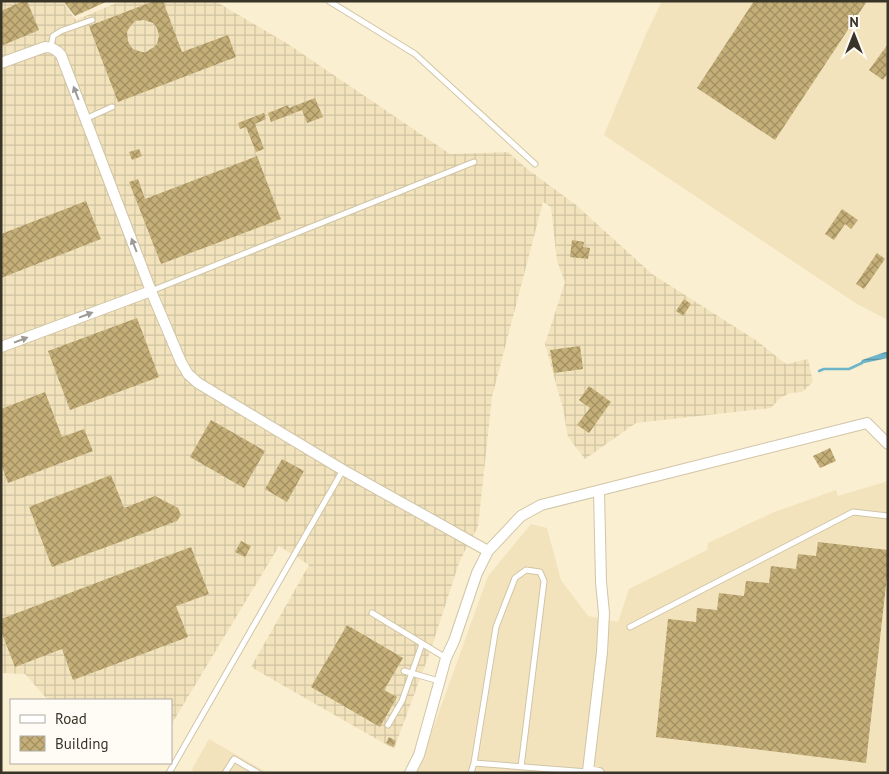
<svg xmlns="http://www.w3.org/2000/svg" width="889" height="774" font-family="'PT Sans',sans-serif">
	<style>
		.built { fill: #f2e3bd }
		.industrial { fill: url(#industrial-grid) }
		.water { fill: url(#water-rules) }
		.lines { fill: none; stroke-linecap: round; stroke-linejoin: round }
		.stream { stroke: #6db5c8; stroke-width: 2.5 }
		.building { fill: url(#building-cross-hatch); fill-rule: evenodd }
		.service-casing { stroke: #d0c5a7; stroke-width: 7 }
		.minor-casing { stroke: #d0c5a7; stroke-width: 12 }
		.service { stroke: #fff; stroke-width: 5 }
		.minor { stroke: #fff; stroke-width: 10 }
		.oneway { fill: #9c9a94 }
	</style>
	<defs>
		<pattern id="industrial-grid" width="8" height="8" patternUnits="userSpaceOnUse" patternTransform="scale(1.25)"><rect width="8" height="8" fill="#f2e3bd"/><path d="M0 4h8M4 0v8" fill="none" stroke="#d0c3a2"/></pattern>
		<pattern id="water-rules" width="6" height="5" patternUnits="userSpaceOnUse" patternTransform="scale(1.25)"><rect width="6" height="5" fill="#6db5c8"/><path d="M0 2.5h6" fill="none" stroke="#5b94a2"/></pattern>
		<pattern id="building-cross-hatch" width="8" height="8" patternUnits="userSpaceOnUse" patternTransform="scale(1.25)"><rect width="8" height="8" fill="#c5af78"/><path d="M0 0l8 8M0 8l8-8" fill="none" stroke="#a18f62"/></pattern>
	</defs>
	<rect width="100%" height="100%" fill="#faefd0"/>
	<path class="built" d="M662,1H888V320L857,304L604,135L646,34Z
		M888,481V773H417L488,576L531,524L547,528L561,580L588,616L618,622L629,589L707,550L708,543L772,513L836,490L838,496Z
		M209,739L268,773H194L192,769Z"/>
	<path class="industrial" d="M1,1H62L76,20L121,1H215L288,44L450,154L508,152L526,168L576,205L652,274L757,341L786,364L808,359L813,382L802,392L790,393L780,398L771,408L636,423L585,459L568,437L563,409L545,344L565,282L557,261L551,207L543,202L492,397L478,527L467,546L459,563L431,649L394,749L251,667L309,565L279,546L171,725V700H48L25,674L1,673Z"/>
	<path class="water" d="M885,352H888V358L860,364L862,360Z"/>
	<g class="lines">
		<path class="stream" d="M819,371L824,369H849L862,363"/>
	</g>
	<path class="building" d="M23,1H27L39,30L1,46V11Z
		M63,1H108L75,16Z
		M154,1H163L182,52L228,35L236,57L118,102L89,26ZM144,20L153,23L156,26L159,35L157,44L154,47L146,52H142L133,49L130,45L128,41L127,32L129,28L135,21Z
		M754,1H867L775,140L697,88Z
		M888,44V73L883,80L869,70Z
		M315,98L323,117L307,123L302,110L271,122L268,113L288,105L289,108Z
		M264,113L266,119L255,124L264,149L256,152L246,127L240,129L238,123Z
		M139,149L142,156L132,160L129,152Z
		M257,156L281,219L161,264L129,182L138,179L145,199Z
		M86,201L101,239L1,278V234Z
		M842,209L858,220L851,229L845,224L834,240L825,234Z
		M572,240L584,242L583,247L590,248L588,259L570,257Z
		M877,253L885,259L864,289L856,284Z
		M684,299L691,304L683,316L676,311Z
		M137,318L159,377L70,410L48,351Z
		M580,346L583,369L554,373L550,350Z
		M589,386L611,402L589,433L577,425L590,408L579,400Z
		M45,392L62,437L84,429L93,451L8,483L1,464V409Z
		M211,420L265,451L244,488L190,457Z
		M830,448L836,461L820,468L813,456Z
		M282,459L304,471L287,502L265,489Z
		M111,475L124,508L155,496L178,508L181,515L177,521L52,567L29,507Z
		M241,541L251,546L245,557L235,552Z
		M818,542L888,550V567L866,763L656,737L668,619L696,622L697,608L717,610L719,593L744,596L746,581L769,583L771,566L796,569L798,554L816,556Z
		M191,547L209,594L176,606L188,637L73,680L62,649L15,667L1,631V619Z
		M347,625L403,658L384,690L397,697L380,727L311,687Z
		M389,737L396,741L393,747L386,743Z"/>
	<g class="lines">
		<defs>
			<path id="service" d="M329,1L415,54L535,164
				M51,47L53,36L61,31L92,20
				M85,119L112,107
				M151,291L474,162
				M372,613L446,658
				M630,627L853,512L888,516
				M404,671L439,681
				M388,725L402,701L422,644
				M474,763L496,627L515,578L526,570L540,572L544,581L521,767
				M169,773L343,470
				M225,773L234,759L258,773
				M471,773L474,763L588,772"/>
			<path id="minor" d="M1,63L45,47C52,47 56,49 61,55L151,291L181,362L188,374L198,383L343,470L488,551
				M1,347L151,291
				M599,491L601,582L604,613L602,652L588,771L599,773
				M410,773L419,755L446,658L454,641L477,573L488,551L521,516L541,505L867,423L888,444"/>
		</defs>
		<use href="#service" class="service-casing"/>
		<use href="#minor" class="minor-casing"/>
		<use href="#service" class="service"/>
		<use href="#minor" class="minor"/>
	</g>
	<defs><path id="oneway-solid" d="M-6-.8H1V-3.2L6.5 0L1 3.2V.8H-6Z" transform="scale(1.25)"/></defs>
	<g class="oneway">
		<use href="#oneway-solid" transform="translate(76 93) rotate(-111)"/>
		<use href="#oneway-solid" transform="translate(134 245) rotate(-111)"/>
		<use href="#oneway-solid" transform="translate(86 315) rotate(-21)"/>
		<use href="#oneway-solid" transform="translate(21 340) rotate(-21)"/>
	</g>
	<rect width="889" height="774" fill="none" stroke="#393428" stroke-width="5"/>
	<rect x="10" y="699" width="162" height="65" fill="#fffcf6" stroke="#b0aca4"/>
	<rect x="20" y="715" width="25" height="8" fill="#ffffff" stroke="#b0aca4"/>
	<text x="55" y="724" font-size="15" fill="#393428">Road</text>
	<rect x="20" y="736" width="25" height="15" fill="url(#building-cross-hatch)" stroke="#b0aca4"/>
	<text x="55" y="749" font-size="15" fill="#393428">Building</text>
	<g transform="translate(854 35)" stroke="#fffcf6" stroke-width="4" paint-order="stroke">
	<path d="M0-4L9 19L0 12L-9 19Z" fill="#393428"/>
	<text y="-8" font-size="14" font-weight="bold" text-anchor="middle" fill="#393428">N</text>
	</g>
</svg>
